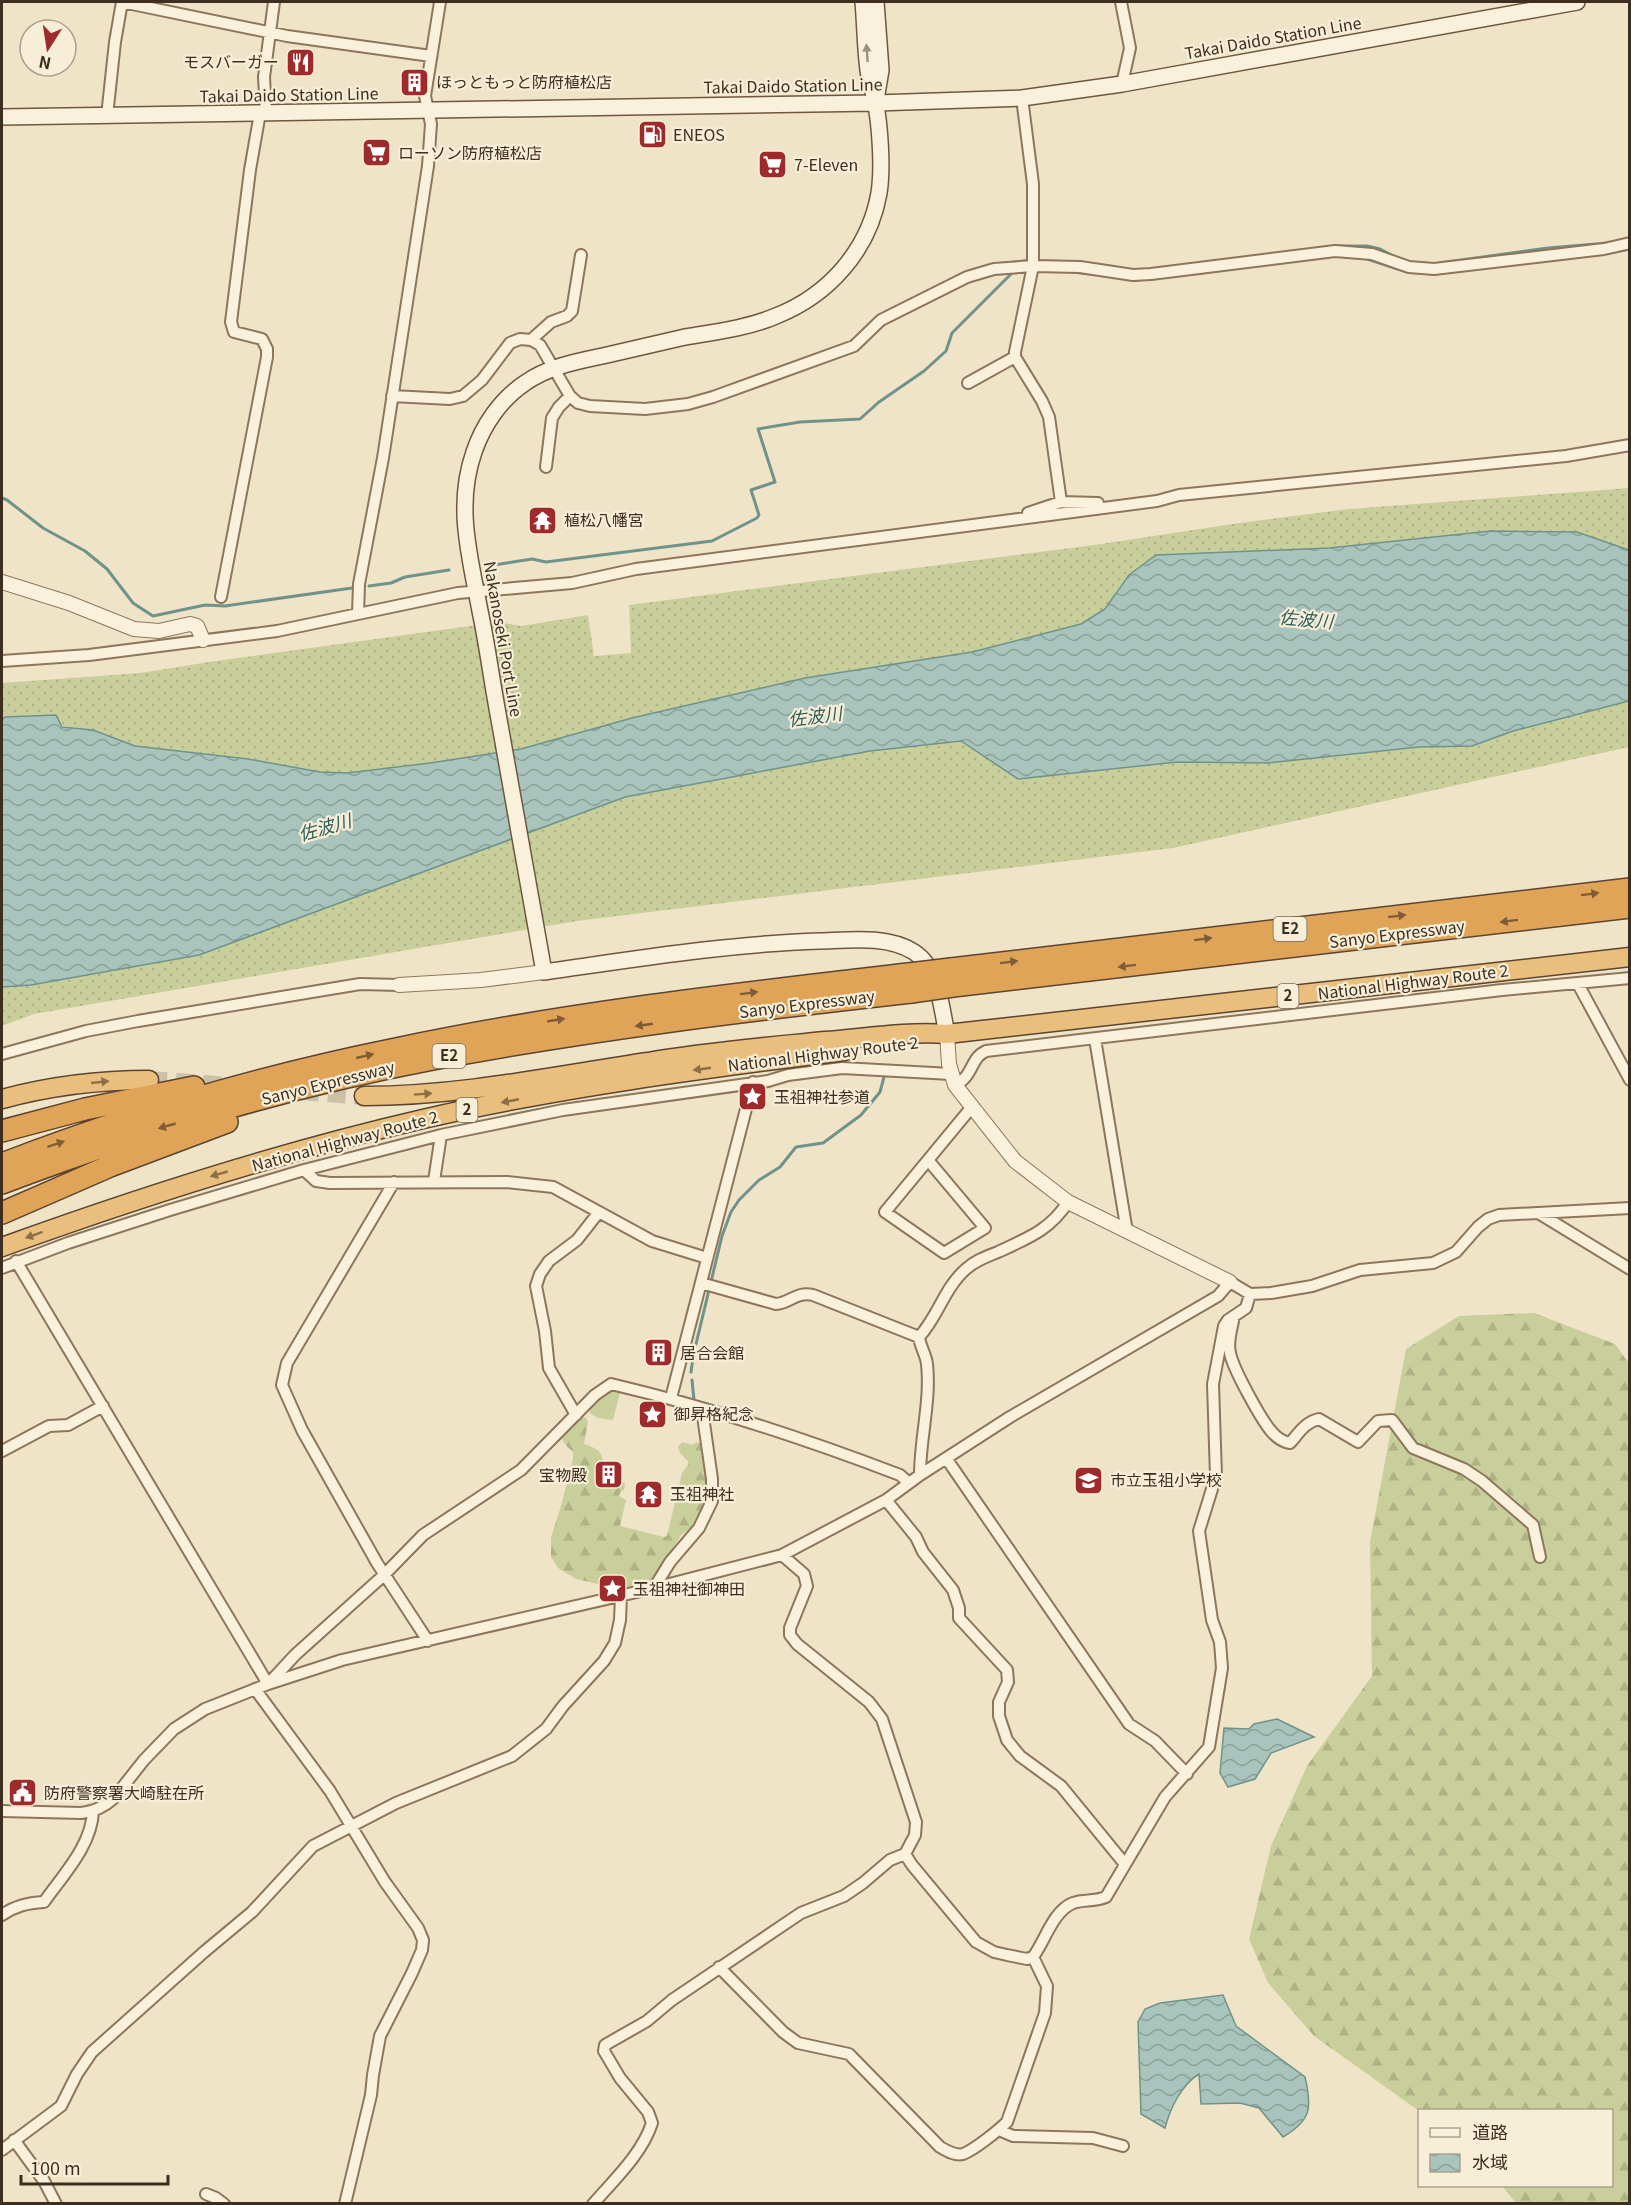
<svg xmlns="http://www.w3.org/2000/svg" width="1631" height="2205" font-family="Georgia,'Noto Sans JP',serif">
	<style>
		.grass { fill: url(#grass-dots) }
		.forest { fill: url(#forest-firs) }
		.garden { fill: #c9cf9b }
		.water { fill: url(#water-waves); stroke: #6f938a; stroke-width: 1.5 }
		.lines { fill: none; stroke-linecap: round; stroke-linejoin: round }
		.stream { stroke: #6f938a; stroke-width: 3 }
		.trunk-tunnel { stroke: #ccc0a6; stroke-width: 18; stroke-dasharray: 18 9; stroke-linecap: butt }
		.minor-casing { stroke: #8d765c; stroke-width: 14 }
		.tertiary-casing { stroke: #8d765c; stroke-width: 16 }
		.secondary-casing { stroke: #6f573f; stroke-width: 18 }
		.trunk-casing { stroke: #5b4430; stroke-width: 21 }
		.motorway-casing { stroke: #5b4430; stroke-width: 24 }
		.minor { stroke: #faf1dc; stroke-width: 10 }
		.tertiary { stroke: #faf1dc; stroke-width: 14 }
		.secondary { stroke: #faf1dc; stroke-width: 15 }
		.trunk { stroke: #eabe7c; stroke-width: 18 }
		.motorway { stroke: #e0a458; stroke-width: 21 }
		.motorway-bridge-casing { stroke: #5b4430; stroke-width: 24; stroke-linecap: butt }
		.motorway-bridge { stroke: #e0a458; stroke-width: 21 }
		.oneway { fill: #9c907e }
		.oneway2 { fill: #7e5d36 }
		.oneway3 { fill: #8b6f49 }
		.labels { text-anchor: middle; stroke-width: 4.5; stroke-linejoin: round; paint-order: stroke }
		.shield { fill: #f7eed8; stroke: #756857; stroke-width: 1.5 }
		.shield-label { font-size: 15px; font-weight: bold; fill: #3d2e20 }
		.street-label { font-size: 16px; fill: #3d2e20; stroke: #f7eed8 }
		.poi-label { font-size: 16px; fill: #3d2e20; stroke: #f7eed8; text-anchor: start }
		.water-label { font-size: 18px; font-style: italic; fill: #2f5d5a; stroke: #f7eed8 }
	</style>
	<defs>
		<pattern id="grass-dots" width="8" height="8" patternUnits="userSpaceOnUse" patternTransform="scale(1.5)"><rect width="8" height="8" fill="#c9cf9b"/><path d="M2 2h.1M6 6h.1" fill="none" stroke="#aeb285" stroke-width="1.8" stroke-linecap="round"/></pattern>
		<pattern id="forest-firs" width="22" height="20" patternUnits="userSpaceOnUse" patternTransform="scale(1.5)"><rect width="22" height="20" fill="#c9cf9b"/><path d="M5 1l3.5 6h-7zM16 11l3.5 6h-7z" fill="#aeb285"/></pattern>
		<pattern id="water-waves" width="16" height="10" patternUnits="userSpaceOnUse" patternTransform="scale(1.5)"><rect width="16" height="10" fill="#a9c4bc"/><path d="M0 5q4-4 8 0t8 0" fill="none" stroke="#8ba098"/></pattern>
	</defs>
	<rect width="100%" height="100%" fill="#f0e4c8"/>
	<path class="grass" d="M1629,488V550L1577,532L1491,531L1329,548L1129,575L1105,609L1081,624L972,652L632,718L521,749L430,763L347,773L320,772L248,759L135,746L93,730L5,717L2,720V683L140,673L209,662L499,622L521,626L588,615L594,656L631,653L629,605L1094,545L1239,523L1349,509Z
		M1629,701V747L1173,848L577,921L34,1014L2,1026V987L31,985L199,955L625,797L870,751L961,741L1018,779L1177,762L1268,763L1419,747L1472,746L1513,731Z"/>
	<path class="forest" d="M1534,1313L1615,1344L1630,1365L1629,2203H1516L1502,2186H1612V2110L1419,2111L1314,2036L1268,1983L1249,1939L1271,1846L1307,1766L1372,1676L1370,1542L1406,1349L1459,1316Z
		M580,1416L586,1418L588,1422L584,1444C609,1451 603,1463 601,1482L612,1485L615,1479L619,1478L625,1484L624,1490L621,1491L619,1496L626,1500L620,1526L664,1537L667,1536L682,1473L688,1465V1461L680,1453L678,1447L682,1442L692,1445L697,1442L700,1443L708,1495V1501L696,1525L681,1535L665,1561L649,1581L644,1584L619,1589L576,1579L558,1568L551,1557V1537L561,1506L573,1458V1452C553,1435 564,1432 580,1416Z"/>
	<path class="garden" d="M617,1391L620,1393L613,1420L598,1418L590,1413V1405L605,1393Z
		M645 1419a10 10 0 1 1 20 0a10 10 0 1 1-20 0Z"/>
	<path class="water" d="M1491,531L1577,532L1629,550V701L1513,731L1472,746L1419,747L1268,763L1177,762L1018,779L961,741L870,751L625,797L199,955L31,985L2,987V720L5,717L56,715L62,727L93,730L135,746L248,759L320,772L347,773L430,763L521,749L632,718L805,678L972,652L1081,624L1105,609L1129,575L1156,555L1329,548Z
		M1277,1719L1314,1737L1271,1753L1255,1779L1228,1787L1220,1773L1224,1728L1249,1729L1254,1724Z
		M1223,1995L1236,2026L1305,2077C1312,2107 1312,2120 1283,2137L1259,2108L1240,2103L1201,2104L1199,2074C1181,2085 1170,2109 1165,2128L1141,2114L1138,2022L1145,2009L1160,2003Z"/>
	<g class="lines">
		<path class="stream" d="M1334,246H1367L1380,249L1397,258
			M1610,253L1630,249
			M1364,258L1407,272L1436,274
			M1041,261L1081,262
			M1004,263L1025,261
			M1439,263L1548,248L1608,243
			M1072,272L1090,274
			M1135,280L1209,272
			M2,498L7,500L43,528L85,551L107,569L133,603L153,616L205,605L225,606L352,588
			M487,566L532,559L546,562L712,541L757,518L759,515L751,490L775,482L758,429L800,422L860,419L879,402L924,371L946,351L952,333L1013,272
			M369,586L391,583L405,577L449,570
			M696,1344L722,1236L731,1212L739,1200L759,1180L780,1167L796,1147L823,1143L861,1115L880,1092L884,1077
			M691,1372L694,1350
			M692,1380L694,1400"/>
		<path class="trunk-tunnel" d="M149,1080L231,1086
			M301,1091L364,1096"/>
		<defs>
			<path id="minor" d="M1121,2L1130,48L1122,84
				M1022,98L1033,184V266L1015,352V357L1042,401L1049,417L1061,502
				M266,113L264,77L274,2
				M107,116L115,42L122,2L287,36L431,56
				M531,340L551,322L567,316L572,311L581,255
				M968,383L1015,357
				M392,396L450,399L463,396L482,380L510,343L520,339L531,340L540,345L570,396L578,403L590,406L645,409L688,404L713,397L854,346L881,320L967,277L994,269L1033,266L1080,267L1133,275L1151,274L1335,251L1372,254L1409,267L1434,269L1604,249L1630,243
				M546,467L552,418L559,407L570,396
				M1028,513L1061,502L1098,503
				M221,597L267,357V349L262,339L234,332L231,322L250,170L260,113
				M358,613L359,584L383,458L428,166L431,124L425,96L440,2
				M2,661L89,655L277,631L458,593L572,583L636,569L1157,501L1179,495L1566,456L1630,445
				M1578,984L1630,1080
				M1095,1039L1127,1232
				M2,1054L86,1031L138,1021L360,984L399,985
				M955,1085C974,1076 970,1058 986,1051L1502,990L1630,978
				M928,1160L985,1228L944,1253L885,1212L971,1108
				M304,1170L316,1181L330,1183L507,1182L553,1187L652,1241L707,1258
				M434,1181L441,1135
				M394,1182L287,1363L282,1385L302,1430L377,1563L428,1641
				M1540,1214L1630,1269
				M16,1261L268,1684
				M2,1268L68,1243L170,1210L304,1170L441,1135L563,1110L768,1081L788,1075L842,1068L951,1074
				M701,1283L776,1304C790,1303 797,1291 813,1295L919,1337
				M1234,1316C1232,1328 1227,1341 1230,1353C1233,1369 1261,1419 1271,1431C1276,1437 1283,1442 1290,1443C1299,1433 1305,1422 1319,1419L1358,1442L1378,1421L1392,1420L1413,1448L1464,1469L1482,1481L1533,1525L1540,1557
				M671,1398L753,1082
				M576,1415L549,1368L545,1331L536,1286L540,1274L549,1261L577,1240L599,1212
				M2,1451L49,1426L68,1425L103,1406
				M946,1458L1129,1724L1155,1741L1187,1774
				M920,1475C920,1438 931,1401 927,1364C926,1355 920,1346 919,1337C938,1317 944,1288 966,1269C976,1260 986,1257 998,1252C1028,1238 1050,1230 1068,1202
				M886,1500L916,1537L923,1552L953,1590L959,1608V1618L1007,1670L1008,1682L999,1702V1716L1007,1740L1020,1756L1061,1786L1124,1863
				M654,1588L670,1562L699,1528L712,1501V1479L702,1409
				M271,1681L295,1655L384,1575L423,1535L521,1470L595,1395L611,1384C709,1407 806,1439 900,1475L909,1483
				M255,1689L330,1791L385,1882L418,1928L423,1940L422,1950L412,1973L380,2036L373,2075L371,2095L345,2204
				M2,1811L81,1813C95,1811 104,1807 114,1798L144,1760L174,1729L205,1709L268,1684L342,1660L654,1588L782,1555L886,1500L920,1475L1010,1417L1218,1296L1230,1282L1250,1294L1271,1293L1312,1286L1360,1270L1433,1263L1456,1252L1478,1227L1488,1219L1499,1215L1630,1208
				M905,1854L912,1865L976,1942L994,1952L1007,1955L1027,1959L1033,1957C1045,1941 1053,1911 1073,1903C1084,1899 1094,1902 1106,1897L1165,1797L1209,1747L1222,1668L1220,1642L1212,1620L1199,1531L1216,1476L1213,1384L1224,1326L1228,1320L1246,1308L1250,1294
				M2,1915C15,1906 27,1903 44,1902C63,1875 92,1845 93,1811
				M719,1967L783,2032L798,2043L849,2054L940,2147C947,2151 955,2156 963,2154C974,2150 999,2130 1007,2122L1045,2013L1047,1986L1033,1957
				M999,2130L1013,2136L1093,2138L1123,2146
				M14,2140L44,2181L56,2204
				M2,2150L61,2106L77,2074L92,2052L204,1952L252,1912L313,1846L396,1803L512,1756L546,1729L563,1706L604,1661L615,1643L620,1620L621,1596
				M206,2194L216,2198L224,2204
				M593,2204C614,2180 642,2154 652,2123L648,2112L620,2078L604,2051L605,2045L647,2021L672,2000L801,1913L844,1896L863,1883L890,1860L905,1854L915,1835L916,1822L882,1719L869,1702L797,1644L790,1635V1628L807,1586L804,1574L782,1555"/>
			<path id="tertiary" d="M2,582L69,603L134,629L159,631L190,624L197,626L203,640
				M399,985L481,980L544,972
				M947,1034L949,1064L955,1085L1015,1161L1068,1202L1230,1282"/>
			<path id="secondary" d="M863,2C865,24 865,47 868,70C869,80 873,90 875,100C880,125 883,168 879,193C869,250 829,295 776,316C748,328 715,332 685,337C659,343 633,349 607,355C579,361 549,366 525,383C501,399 483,425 474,452C455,506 470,557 480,611C486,639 490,668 495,697C511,789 527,881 544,972C636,959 727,944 820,941C849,940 888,935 914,952C939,968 941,1007 947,1034
				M876,2L881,70L877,94
				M2,117L876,103L1022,98L1122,84L1577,2"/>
			<path id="trunk" d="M364,1096C460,1096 554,1076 648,1062C706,1052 766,1047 825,1041C865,1038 906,1031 947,1034L1630,957
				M2,1099C50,1086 99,1080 149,1080
				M2,1247C140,1197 280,1152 423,1119C562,1087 703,1069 845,1051"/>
			<path id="motorway" d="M951,969L1630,889
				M953,986L1630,907
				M2,1131L85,1109L194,1087
				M2,1164C129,1115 262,1076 396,1049C565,1013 737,994 909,974
				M2,1183C141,1130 286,1087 433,1059C591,1029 751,1010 911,992
				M2,1213L110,1166L227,1122"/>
		</defs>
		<use href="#minor" class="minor-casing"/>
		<use href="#tertiary" class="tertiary-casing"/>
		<use href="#secondary" class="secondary-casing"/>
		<use href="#trunk" class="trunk-casing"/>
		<use href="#motorway" class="motorway-casing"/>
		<use href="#minor" class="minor"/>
		<use href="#tertiary" class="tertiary"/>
		<use href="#secondary" class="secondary"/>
		<use href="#trunk" class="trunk"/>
		<use href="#motorway" class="motorway"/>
		<defs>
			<path id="motorway-bridge" d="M909,974L951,969
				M911,992L953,986"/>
		</defs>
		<use href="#motorway-bridge" class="motorway-bridge-casing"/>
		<use href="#motorway-bridge" class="motorway-bridge"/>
	</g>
	<defs><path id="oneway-solid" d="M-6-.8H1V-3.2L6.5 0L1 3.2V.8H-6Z" transform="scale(1.5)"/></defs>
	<use class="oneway" href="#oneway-solid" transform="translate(867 53) rotate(-94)"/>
	<g class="oneway2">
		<use href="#oneway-solid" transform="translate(1590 894) rotate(-7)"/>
		<use href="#oneway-solid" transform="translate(1397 916) rotate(-7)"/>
		<use href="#oneway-solid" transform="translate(1509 921) rotate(173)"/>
		<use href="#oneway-solid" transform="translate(1203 939) rotate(-7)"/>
		<use href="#oneway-solid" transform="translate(1009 962) rotate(-7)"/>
		<use href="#oneway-solid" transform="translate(1127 966) rotate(173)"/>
		<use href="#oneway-solid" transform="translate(749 993) rotate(-7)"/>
		<use href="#oneway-solid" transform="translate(556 1020) rotate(-9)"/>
		<use href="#oneway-solid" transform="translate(644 1025) rotate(172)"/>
		<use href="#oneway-solid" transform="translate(365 1056) rotate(-13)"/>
		<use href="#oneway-solid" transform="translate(167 1126) rotate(164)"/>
		<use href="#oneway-solid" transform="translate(56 1144) rotate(-18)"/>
	</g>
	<g class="oneway3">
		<use href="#oneway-solid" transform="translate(702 1069) rotate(172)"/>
		<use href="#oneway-solid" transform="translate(100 1082) rotate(-6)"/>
		<use href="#oneway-solid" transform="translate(423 1094) rotate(-4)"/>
		<use href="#oneway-solid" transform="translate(510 1101) rotate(169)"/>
		<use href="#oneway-solid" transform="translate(219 1174) rotate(164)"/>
		<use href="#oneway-solid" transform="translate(34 1235) rotate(160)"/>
	</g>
	<defs>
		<symbol id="restaurant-square" viewBox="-11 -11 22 22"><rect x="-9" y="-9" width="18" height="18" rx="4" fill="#9e2a2b" stroke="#f7eed8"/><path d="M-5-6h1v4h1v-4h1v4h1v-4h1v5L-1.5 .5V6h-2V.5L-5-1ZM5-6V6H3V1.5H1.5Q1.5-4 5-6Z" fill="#fff"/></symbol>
		<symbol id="building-square" viewBox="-11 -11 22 22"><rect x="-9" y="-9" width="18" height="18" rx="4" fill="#9e2a2b" stroke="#f7eed8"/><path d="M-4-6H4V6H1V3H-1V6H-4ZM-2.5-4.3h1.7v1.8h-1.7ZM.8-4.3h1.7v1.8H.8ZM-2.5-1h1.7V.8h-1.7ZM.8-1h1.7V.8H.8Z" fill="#fff"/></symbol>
		<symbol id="fuel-square" viewBox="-11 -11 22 22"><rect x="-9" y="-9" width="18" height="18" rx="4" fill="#9e2a2b" stroke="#f7eed8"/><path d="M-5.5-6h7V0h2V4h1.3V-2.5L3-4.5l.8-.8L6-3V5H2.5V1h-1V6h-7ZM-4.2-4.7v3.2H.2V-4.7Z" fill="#fff"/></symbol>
		<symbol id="supermarket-square" viewBox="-11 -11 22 22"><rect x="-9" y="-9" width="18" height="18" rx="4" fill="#9e2a2b" stroke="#f7eed8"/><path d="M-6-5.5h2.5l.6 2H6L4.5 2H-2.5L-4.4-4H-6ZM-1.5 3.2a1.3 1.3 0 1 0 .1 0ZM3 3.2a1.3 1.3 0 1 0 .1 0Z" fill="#fff"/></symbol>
		<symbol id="temple-square" viewBox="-11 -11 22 22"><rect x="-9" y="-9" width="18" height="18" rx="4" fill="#9e2a2b" stroke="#f7eed8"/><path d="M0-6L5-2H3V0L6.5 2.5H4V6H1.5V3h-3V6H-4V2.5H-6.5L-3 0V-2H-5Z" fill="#fff"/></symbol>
		<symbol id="sight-square" viewBox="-11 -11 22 22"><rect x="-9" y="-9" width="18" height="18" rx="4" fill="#9e2a2b" stroke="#f7eed8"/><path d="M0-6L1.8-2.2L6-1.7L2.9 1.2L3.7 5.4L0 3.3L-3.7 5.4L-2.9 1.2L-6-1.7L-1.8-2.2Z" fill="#fff"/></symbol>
		<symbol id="school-square" viewBox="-11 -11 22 22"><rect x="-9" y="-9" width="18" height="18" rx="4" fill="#9e2a2b" stroke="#f7eed8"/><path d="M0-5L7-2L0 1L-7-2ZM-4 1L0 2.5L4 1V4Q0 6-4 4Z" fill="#fff"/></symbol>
		<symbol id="civic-square" viewBox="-11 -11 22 22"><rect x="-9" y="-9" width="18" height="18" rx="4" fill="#9e2a2b" stroke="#f7eed8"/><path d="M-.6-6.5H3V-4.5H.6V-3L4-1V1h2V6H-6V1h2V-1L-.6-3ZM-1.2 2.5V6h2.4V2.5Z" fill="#fff"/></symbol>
	</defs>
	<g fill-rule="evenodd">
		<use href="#restaurant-square" x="284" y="46" width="33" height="33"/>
		<use href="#building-square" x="398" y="66" width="33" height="33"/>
		<use href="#fuel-square" x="636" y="118" width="33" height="33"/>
		<use href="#supermarket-square" x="360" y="136" width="33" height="33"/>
		<use href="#supermarket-square" x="756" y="148" width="33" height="33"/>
		<use href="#temple-square" x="526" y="504" width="33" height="33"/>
		<use href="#sight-square" x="736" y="1080" width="33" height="33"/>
		<use href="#building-square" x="642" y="1336" width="33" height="33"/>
		<use href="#sight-square" x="636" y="1398" width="33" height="33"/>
		<use href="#building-square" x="592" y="1458" width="33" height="33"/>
		<use href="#school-square" x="1072" y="1464" width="33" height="33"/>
		<use href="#temple-square" x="632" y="1478" width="33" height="33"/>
		<use href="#sight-square" x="596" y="1572" width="33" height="33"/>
		<use href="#civic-square" x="6" y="1776" width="33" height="33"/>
	</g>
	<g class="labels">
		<g class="shield">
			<rect x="1273.5" y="917" width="33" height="24" rx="4.5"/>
			<rect x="1277.5" y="984" width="21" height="24" rx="4.5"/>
			<rect x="432.5" y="1044" width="33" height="24" rx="4.5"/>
			<rect x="456.5" y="1098" width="21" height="24" rx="4.5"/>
		</g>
		<g class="shield-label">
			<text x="1290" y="934">E2</text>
			<text x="1288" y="1001">2</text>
			<text x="449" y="1061">E2</text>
			<text x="467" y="1115">2</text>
		</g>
		<g class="street-label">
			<text transform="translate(1273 38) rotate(-10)" y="6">Takai Daido Station Line</text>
			<text transform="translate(793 86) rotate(-1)" y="6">Takai Daido Station Line</text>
			<text transform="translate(289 95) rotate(-1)" y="6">Takai Daido Station Line</text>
			<text transform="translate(503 639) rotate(80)" y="6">Nakanoseki Port Line</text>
			<text transform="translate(1397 934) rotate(-7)" y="6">Sanyo Expressway</text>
			<text transform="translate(1413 982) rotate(-7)" y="6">National Highway Route 2</text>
			<text transform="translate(807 1004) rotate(-7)" y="6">Sanyo Expressway</text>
			<text transform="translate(823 1054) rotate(-7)" y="6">National Highway Route 2</text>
			<text transform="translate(328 1083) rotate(-14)" y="6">Sanyo Expressway</text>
			<text transform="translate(345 1141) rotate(-15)" y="6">National Highway Route 2</text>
		</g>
		<g class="poi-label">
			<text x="279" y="68" text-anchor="end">モスバーガー</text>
			<text x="436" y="88">ほっともっと防府植松店</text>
			<text x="673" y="141">ENEOS</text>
			<text x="398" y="159">ローソン防府植松店</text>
			<text x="794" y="171">7-Eleven</text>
			<text x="564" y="526">植松八幡宮</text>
			<text x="774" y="1103">玉祖神社参道</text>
			<text x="680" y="1359">居合会館</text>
			<text x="674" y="1420">御昇格紀念</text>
			<text x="587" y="1481" text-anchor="end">宝物殿</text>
			<text x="1110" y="1486">市立玉祖小学校</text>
			<text x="670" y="1500">玉祖神社</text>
			<text x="633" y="1595">玉祖神社御神田</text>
			<text x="44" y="1799">防府警察署大崎駐在所</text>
		</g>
		<g class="water-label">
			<text transform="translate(1306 620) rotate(5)" y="6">佐波川</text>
			<text transform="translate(815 717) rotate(-7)" y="6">佐波川</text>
			<text transform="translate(325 828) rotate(-16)" y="6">佐波川</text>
		</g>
	</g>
	<rect width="1631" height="2205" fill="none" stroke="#3d2e20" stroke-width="6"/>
	<rect x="1418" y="2109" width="195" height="78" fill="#f7eed8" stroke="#ada18e" stroke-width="1.5"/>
	<rect x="1430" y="2128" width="30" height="9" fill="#faf1dc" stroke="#ada18e" stroke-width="1.5"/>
	<text x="1472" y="2139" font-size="18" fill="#3d2e20">道路</text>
	<rect x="1430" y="2154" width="30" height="18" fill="url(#water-waves)" stroke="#ada18e" stroke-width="1.5"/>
	<text x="1472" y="2169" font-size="18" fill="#3d2e20">水域</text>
	<g transform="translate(48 48) rotate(192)"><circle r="28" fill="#f7eed8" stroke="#ada18e" stroke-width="1.5"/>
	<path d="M0-4.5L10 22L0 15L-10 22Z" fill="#9e2a2b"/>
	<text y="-9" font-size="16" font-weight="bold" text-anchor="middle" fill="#3d2e20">N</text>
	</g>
	<path d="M21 2175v9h147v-9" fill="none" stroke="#3d2e20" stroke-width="3"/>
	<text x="30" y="2175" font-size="18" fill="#3d2e20" stroke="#f7eed8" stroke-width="4.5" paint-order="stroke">100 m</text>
</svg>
